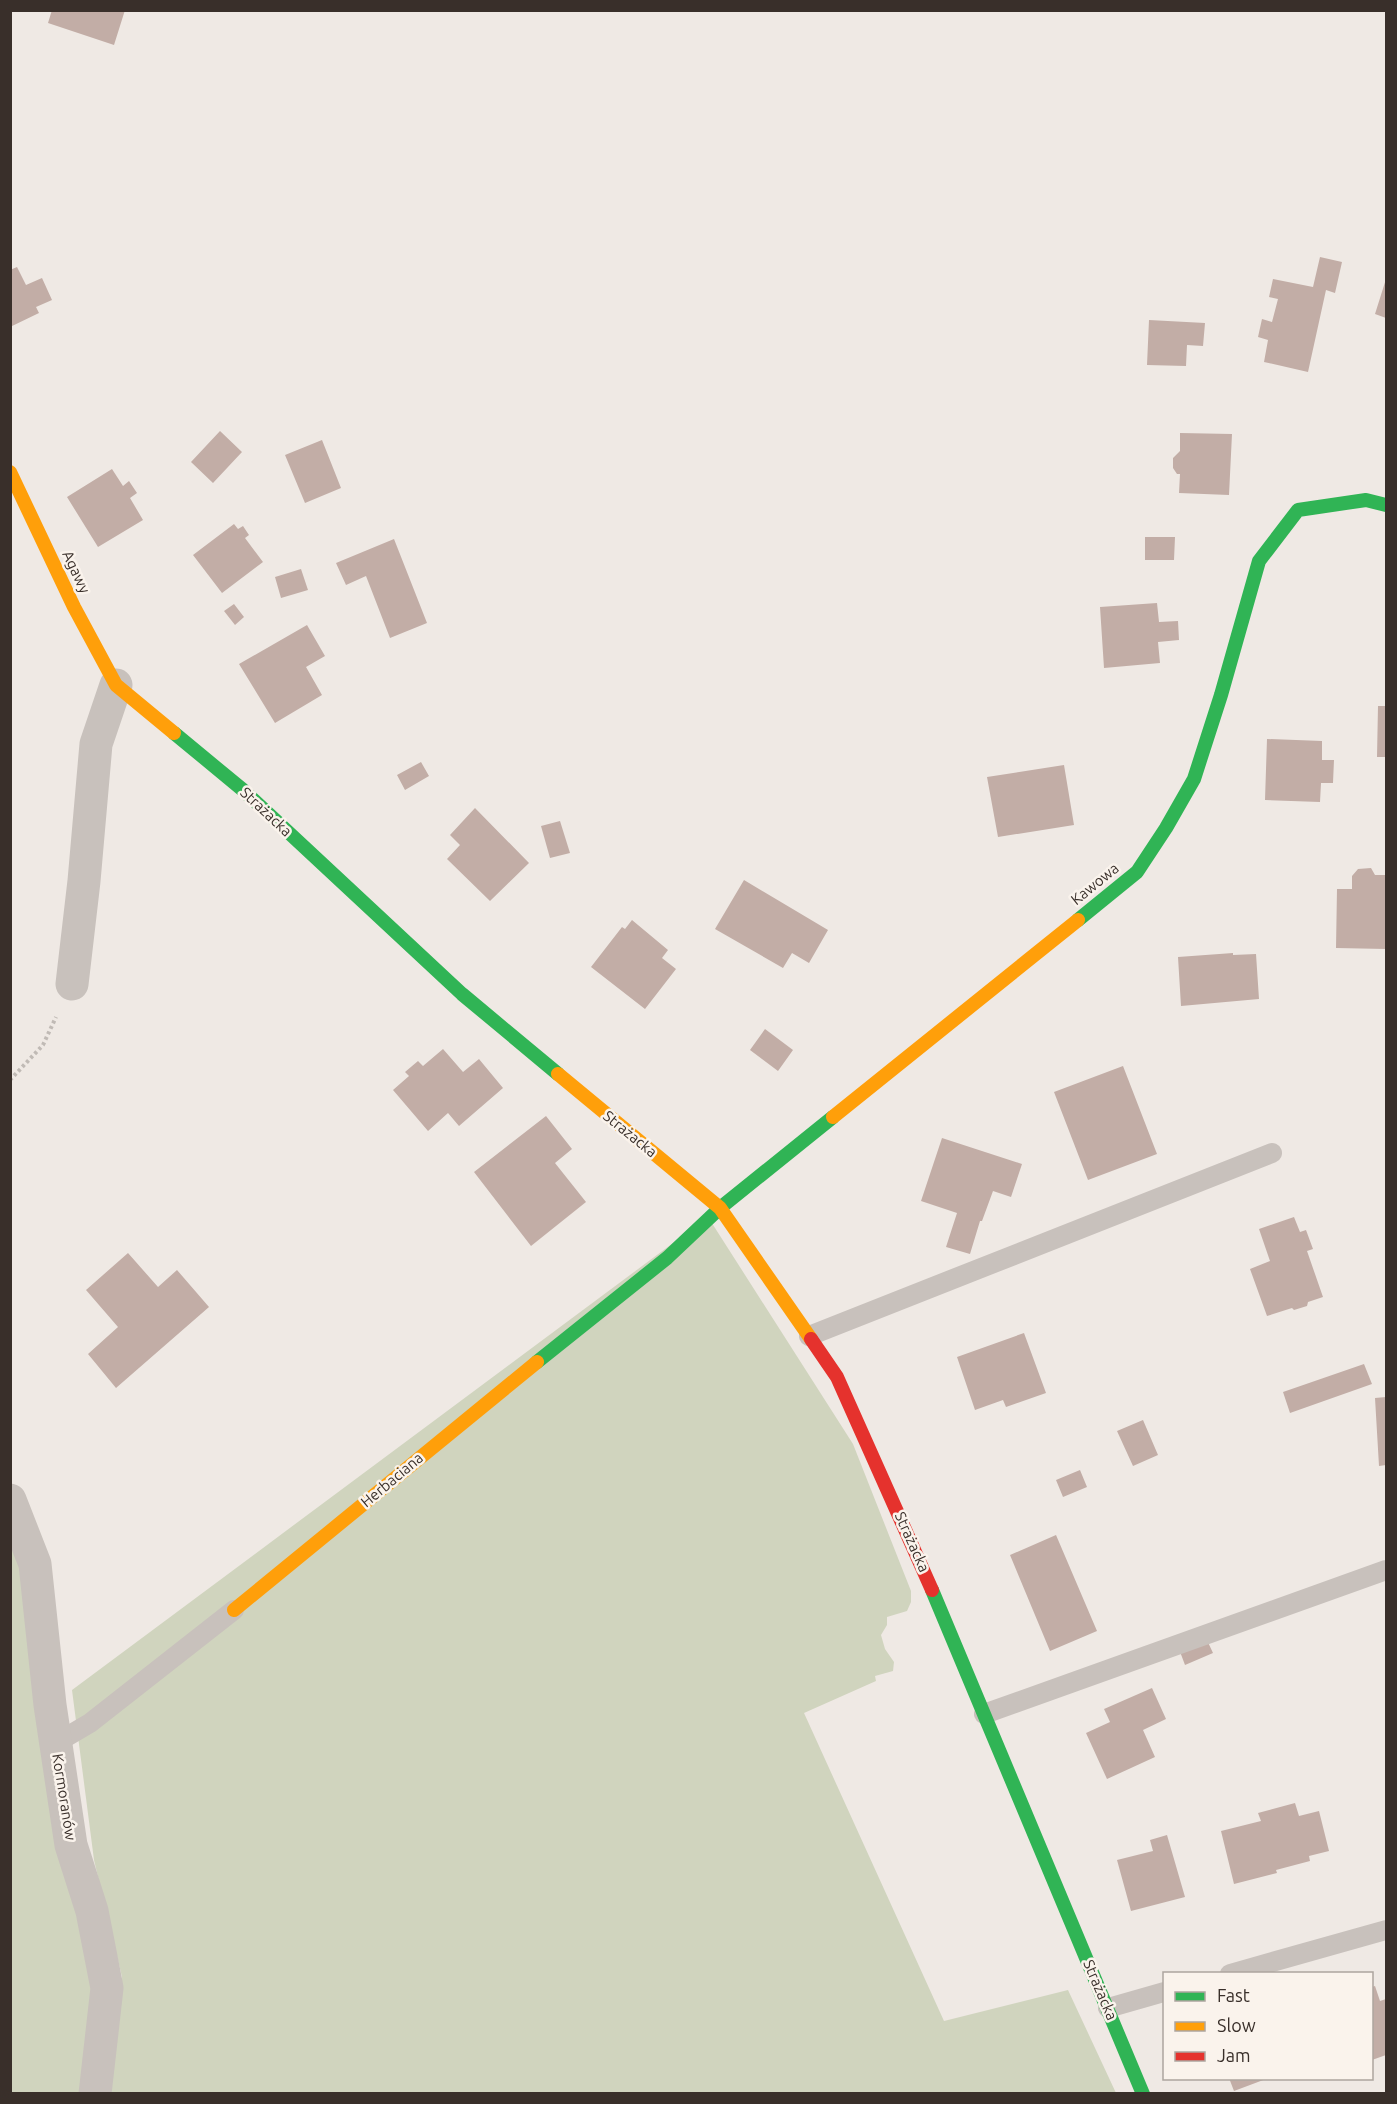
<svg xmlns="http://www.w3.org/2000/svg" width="1397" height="2104" font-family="Ubuntu,sans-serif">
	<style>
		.green { fill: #d0d4be }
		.building { fill: #c2ada6 }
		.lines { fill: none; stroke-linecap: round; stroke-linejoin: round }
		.path { stroke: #c0bab5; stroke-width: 4; stroke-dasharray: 3 3; stroke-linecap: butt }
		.lane { stroke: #c8c1bc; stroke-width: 20 }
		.street { stroke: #c8c1bc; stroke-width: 33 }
		.fast { stroke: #30b455; stroke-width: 14 }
		.slow { stroke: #ff9f0a; stroke-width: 14 }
		.jam { stroke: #e5322d; stroke-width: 14 }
		.labels { text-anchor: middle; stroke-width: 5; stroke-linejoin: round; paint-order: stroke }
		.street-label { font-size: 15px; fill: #392f2a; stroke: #faf3ec }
	</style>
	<rect width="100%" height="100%" fill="#efe9e4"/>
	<path class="green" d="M708,1217L853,1444L911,1591V1602L907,1611L887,1617V1625L881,1635L885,1649L894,1662L893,1671L875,1676L876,1681L804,1713L944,2021L1068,1990L1116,2093H111L122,1977L94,1860L72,1690Z
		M10,1532L27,1576L67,1877L97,1994L84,2093H11Z"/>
	<path class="building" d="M52,10H125L114,45L48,23Z
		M1320,257L1342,262L1335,293L1326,290L1308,372L1264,362L1268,340L1258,337L1262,319L1272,322L1278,299L1269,297L1273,279L1313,287Z
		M17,267L26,285L42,278L52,300L36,307L39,313L10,327V270Z
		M1386,279V318L1375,314Z
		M1149,320L1205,323L1203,346L1187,345L1186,366L1147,365Z
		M220,431L242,452L213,483L191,462Z
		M1180,433L1232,434L1229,495L1179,493L1180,474H1177L1173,468V458L1180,451Z
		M322,440L341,488L305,503L285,455Z
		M112,469L123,486L129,481L137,493L130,498L143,520L98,547L67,497Z
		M234,524L238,529L243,526L249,535L245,538L263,562L222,593L193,555Z
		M1145,537H1175L1174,560H1145Z
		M394,539L427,623L390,638L366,576L346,585L336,563Z
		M301,569L308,590L281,598L275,577Z
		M1157,603L1159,622L1178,621L1179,640L1158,642L1160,663L1104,668L1100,607Z
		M234,604L244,617L235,625L224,611Z
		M307,625L325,656L306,667L322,695L275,723L239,664Z
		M1378,706H1386V757H1377Z
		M1267,739L1322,741V760H1334L1333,783H1321L1320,802L1265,800Z
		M421,762L429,776L405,790L397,775Z
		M1064,765L1074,825L998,837L987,777Z
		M475,808L529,863L490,901L447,859L460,845L450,835Z
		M560,821L570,853L550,858L541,826Z
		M1371,868L1375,875H1386V949L1336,948L1337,889H1352V876L1358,869Z
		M744,880L828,930L809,963L792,953L783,968L715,929Z
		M632,920L668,950L662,958L676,969L645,1009L591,967L622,927L625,929Z
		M1233,953V955L1256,954L1259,999L1181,1006L1178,957Z
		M765,1029L793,1050L778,1071L750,1050Z
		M443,1049L463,1072L479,1059L503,1088L459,1126L448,1113L428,1131L393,1090L409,1076L405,1072L418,1061L423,1066Z
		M1123,1066L1157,1154L1088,1180L1054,1092Z
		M546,1116L572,1149L555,1163L586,1202L531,1246L474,1172Z
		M942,1138L1022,1164L1011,1197L993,1191L982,1221H980L970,1254L946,1247L957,1213L921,1201Z
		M1294,1217L1300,1232L1306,1230L1313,1249L1307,1251L1323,1297L1308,1302L1307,1306L1294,1310L1292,1308L1267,1316L1250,1269L1270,1261L1259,1229Z
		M128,1253L158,1287L177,1270L209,1307L116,1388L88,1354L118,1327L86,1290Z
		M1024,1333L1046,1393L1006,1407L1003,1400L975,1410L957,1357Z
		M1364,1364L1372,1384L1290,1413L1283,1392Z
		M1386,1397V1465L1379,1466L1375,1398Z
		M1143,1420L1158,1455L1133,1466L1117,1431Z
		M1080,1470L1087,1487L1063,1497L1056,1480Z
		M1056,1535L1097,1631L1050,1651L1010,1555Z
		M1206,1638L1213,1653L1185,1665L1179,1649Z
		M1152,1688L1166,1719L1143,1730L1155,1757L1107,1779L1086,1733L1110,1722L1104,1709Z
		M1295,1803L1299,1816L1319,1811L1329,1851L1309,1856L1310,1861L1276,1870L1277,1873L1234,1884L1221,1831L1261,1821L1258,1813Z
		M1167,1835L1185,1897L1131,1911L1117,1860L1153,1851L1150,1840Z
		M1375,1986L1380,2001L1386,1999V2055L1372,2060V1987Z
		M1229,2078H1266V2079L1234,2091Z"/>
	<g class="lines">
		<path class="path" d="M10,1080L43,1045L56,1017"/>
		<path class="lane" d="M809,1336L1272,1153
			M984,1714L1386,1570
			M56,1743L90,1723L234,1610
			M1230,1974L1386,1930
			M1108,2008L1164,1992"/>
		<path class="street" d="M72,984L84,881L96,744L116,685
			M10,1500L35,1564L50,1705L71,1845L92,1911L107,1988L95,2094"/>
		<path class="fast" d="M174,733L243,790L462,994L558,1074
			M1078,920L1137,872L1166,828L1194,779L1221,695L1259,561L1298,510L1366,500L1386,505
			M537,1362L667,1258L720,1208L833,1117
			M932,1590L1143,2094"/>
		<path class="slow" d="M10,472L74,607L116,685L174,733
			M558,1074L720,1208L811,1339
			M833,1117L1078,920
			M234,1610L537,1362"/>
		<path class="jam" d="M811,1339L837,1377L932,1590"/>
	</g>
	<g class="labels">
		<g class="street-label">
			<text transform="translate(76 572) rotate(65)" y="5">Agawy</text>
			<text transform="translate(266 812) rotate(43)" y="5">Strażacka</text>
			<text transform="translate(1095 884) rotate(-39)" y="5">Kawowa</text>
			<text transform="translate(630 1134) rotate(39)" y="5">Strażacka</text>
			<text transform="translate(392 1480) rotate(-40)" y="5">Herbaciana</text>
			<text transform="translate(912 1542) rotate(66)" y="5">Strażacka</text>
			<text transform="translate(64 1797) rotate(81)" y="5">Kormoranów</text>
			<text transform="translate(1100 1990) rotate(67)" y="5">Strażacka</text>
		</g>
	</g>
	<rect width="1397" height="2104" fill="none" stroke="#392f2a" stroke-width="24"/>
	<rect x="1163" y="1972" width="210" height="108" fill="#faf3ec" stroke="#ada59e" stroke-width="1.5"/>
	<rect x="1175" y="1992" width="30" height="9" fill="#30b455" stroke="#ada59e" stroke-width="1.5"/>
	<text x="1217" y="2002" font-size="18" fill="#392f2a">Fast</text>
	<rect x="1175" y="2022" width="30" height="9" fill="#ff9f0a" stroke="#ada59e" stroke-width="1.5"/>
	<text x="1217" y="2032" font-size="18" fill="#392f2a">Slow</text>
	<rect x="1175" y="2052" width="30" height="9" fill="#e5322d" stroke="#ada59e" stroke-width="1.5"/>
	<text x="1217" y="2062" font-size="18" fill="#392f2a">Jam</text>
</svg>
